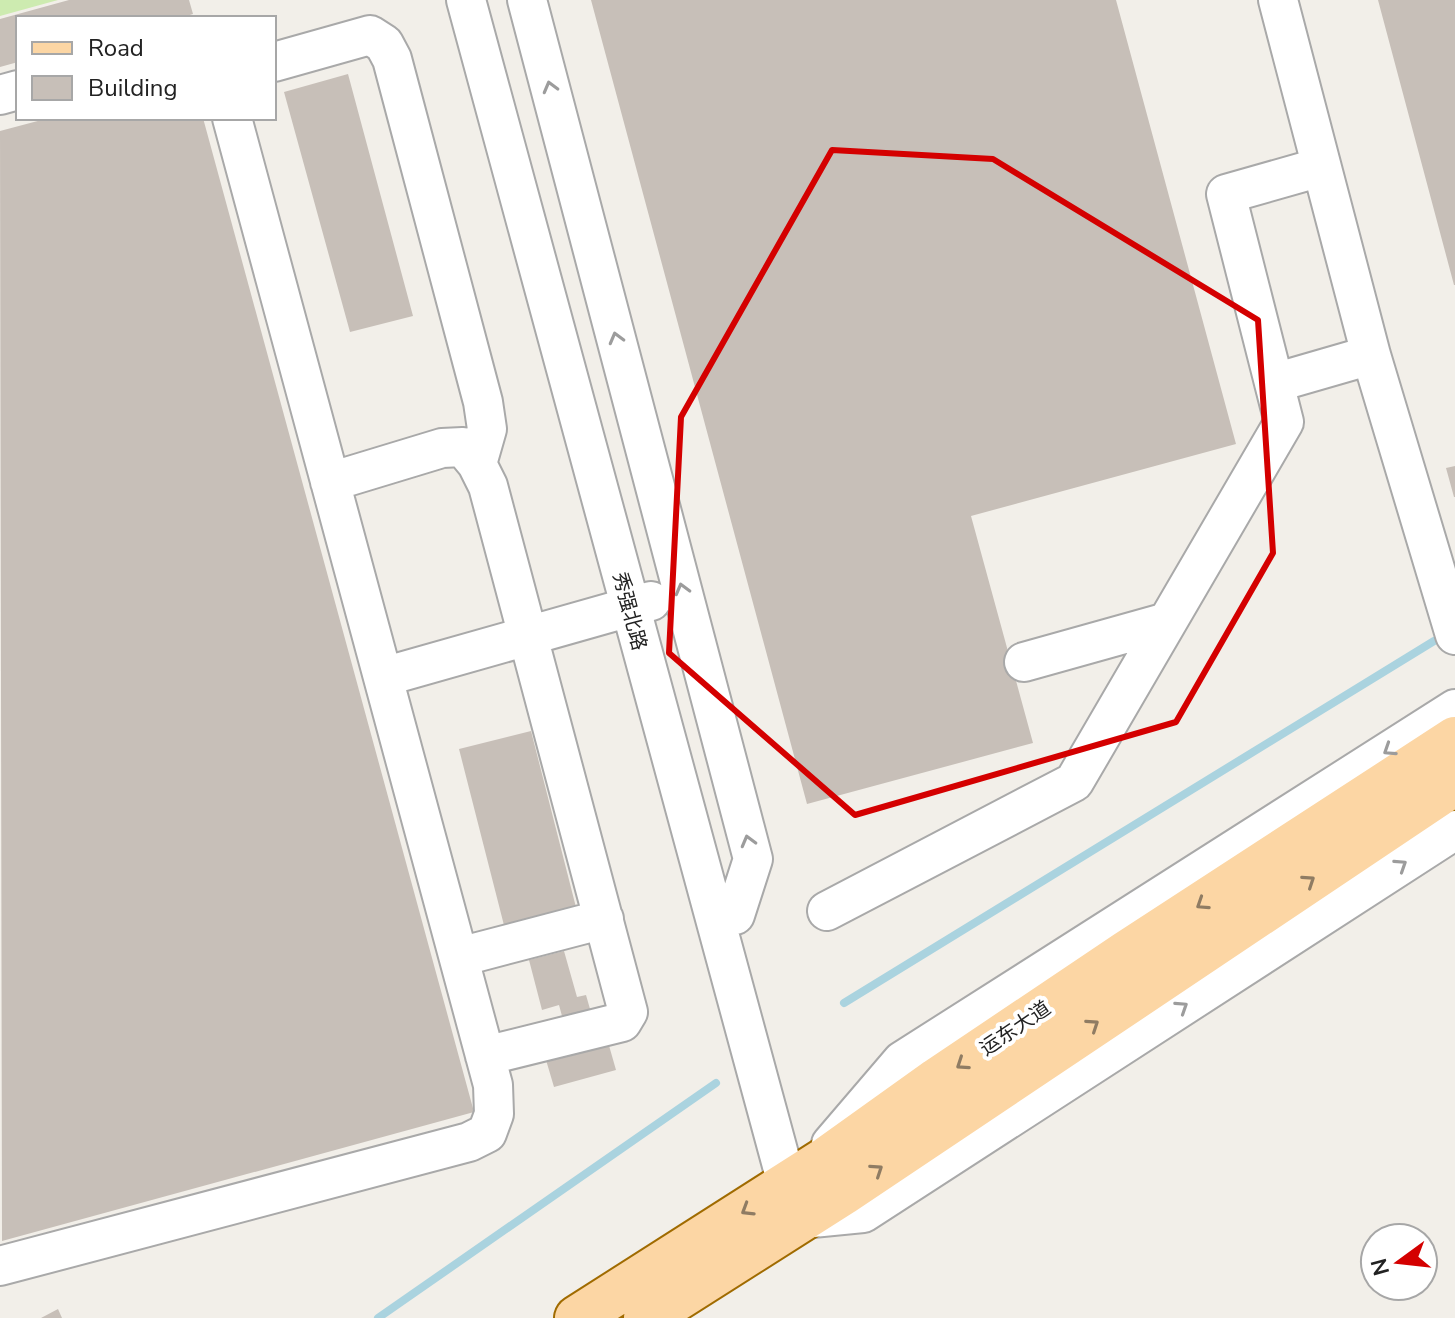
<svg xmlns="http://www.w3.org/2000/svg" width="1455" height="1318" font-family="'Nunito Sans','Noto Sans SC',sans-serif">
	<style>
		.grass { fill: #cdebb0 }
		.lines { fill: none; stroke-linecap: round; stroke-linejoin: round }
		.stream { stroke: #aad3df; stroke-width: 8 }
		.building { fill: #c7bfb8 }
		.minor-casing { stroke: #a9a9a9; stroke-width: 42 }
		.major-casing { stroke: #a06b00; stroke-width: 48 }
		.minor { stroke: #fff; stroke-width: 38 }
		.major { stroke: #fcd6a4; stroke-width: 44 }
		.oneway { stroke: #9c9c9c }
		.oneway2 { stroke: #8f7c63 }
		.marked { fill: none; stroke: #d40000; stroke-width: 6; stroke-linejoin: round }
		.labels { text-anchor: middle; stroke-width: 8; stroke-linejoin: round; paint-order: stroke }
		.street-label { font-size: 20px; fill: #222; stroke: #fff }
	</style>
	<rect width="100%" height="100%" fill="#f2efe9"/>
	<path class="grass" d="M0,0H58L0,16Z"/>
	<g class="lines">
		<path class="stream" d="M844,1003L1434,641
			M378,1318L716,1083"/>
	</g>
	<path class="building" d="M69,0H189L193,14L180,18H18V62L0,67V19Z
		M591,0H1116L1236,444L971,516L1033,743L807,804Z
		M1378,0H1455V285H1454Z
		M348,74L413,316L350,332L284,92Z
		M49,118H203L474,1112L2,1241L0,131Z
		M1455,466V497H1454L1446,468Z
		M531,731L579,919L507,937L459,749Z
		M564,951L577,997L586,995L590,1009L562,1016L559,1005L542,1010L529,960Z
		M608,1042L616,1070L554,1087L546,1060Z
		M58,1309L62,1318H41Z"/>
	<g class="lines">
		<defs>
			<path id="minor" d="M466,0L787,1184L802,1219L863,1213L1455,830
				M527,0L753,859L735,915
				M1278,0L1371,355L1455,635
				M274,62L370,35L384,44L392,59L483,402L487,429L477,464
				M0,95L18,90
				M1274,383L1371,355
				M330,482L442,448L463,447L477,464L488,486L628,1012L622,1022L485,1056
				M1024,662L1167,622
				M383,677L651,601
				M827,911L1074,782L1284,422L1226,194L1321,167
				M459,957L604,919
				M831,1144L902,1061L1455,709
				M0,1266L469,1142L487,1133L494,1114L493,1085L232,118"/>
			<path id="major" d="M577,1318L828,1158L937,1080L1126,953L1455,739
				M646,1318L843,1193L1455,783"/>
		</defs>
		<use href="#minor" class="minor-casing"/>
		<use href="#major" class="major-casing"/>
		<use href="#minor" class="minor"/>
		<use href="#major" class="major"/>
	</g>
	<defs><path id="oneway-chevron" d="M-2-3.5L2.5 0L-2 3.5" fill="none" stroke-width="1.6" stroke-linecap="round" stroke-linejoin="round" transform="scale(2)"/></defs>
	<g class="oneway">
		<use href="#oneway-chevron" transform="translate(550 87) rotate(-105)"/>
		<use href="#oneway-chevron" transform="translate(616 338) rotate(-105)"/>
		<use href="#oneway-chevron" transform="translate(682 589) rotate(-105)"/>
		<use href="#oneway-chevron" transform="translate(1389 750) rotate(147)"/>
		<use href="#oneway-chevron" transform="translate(748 841) rotate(-105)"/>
		<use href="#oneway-chevron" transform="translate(1401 865) rotate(-33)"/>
		<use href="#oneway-chevron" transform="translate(1182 1007) rotate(-33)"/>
	</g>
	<g class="oneway2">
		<use href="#oneway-chevron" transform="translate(1309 881) rotate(-34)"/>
		<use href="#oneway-chevron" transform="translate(1202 904) rotate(147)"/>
		<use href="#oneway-chevron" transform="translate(1093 1025) rotate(-34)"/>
		<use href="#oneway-chevron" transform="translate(962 1064) rotate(146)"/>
		<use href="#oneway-chevron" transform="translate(877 1170) rotate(-34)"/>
		<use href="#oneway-chevron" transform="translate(747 1210) rotate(148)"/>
	</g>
	<path class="marked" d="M832,150L993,159L1258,320L1273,553L1176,722L855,815L669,653L681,417Z"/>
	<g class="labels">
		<g class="street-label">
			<text transform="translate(630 611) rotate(75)" y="7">秀强北路</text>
			<text transform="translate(1015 1028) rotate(-34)" y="7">运东大道</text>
		</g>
	</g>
	<rect x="16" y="16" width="260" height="104" fill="#ffffff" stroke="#a7a7a7" stroke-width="2"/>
	<rect x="32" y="42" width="40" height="12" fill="#fcd6a4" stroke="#a7a7a7" stroke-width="2"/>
	<text x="88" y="56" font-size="24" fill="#222222">Road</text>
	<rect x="32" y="76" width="40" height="24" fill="#c7bfb8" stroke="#a7a7a7" stroke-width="2"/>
	<text x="88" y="96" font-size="24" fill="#222222">Building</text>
	<g transform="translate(1399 1262) rotate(255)"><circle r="38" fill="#ffffff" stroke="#a7a7a7" stroke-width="2"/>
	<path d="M0-6L14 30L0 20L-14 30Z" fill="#d40000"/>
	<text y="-12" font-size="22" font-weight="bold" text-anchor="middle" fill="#222222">N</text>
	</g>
</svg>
